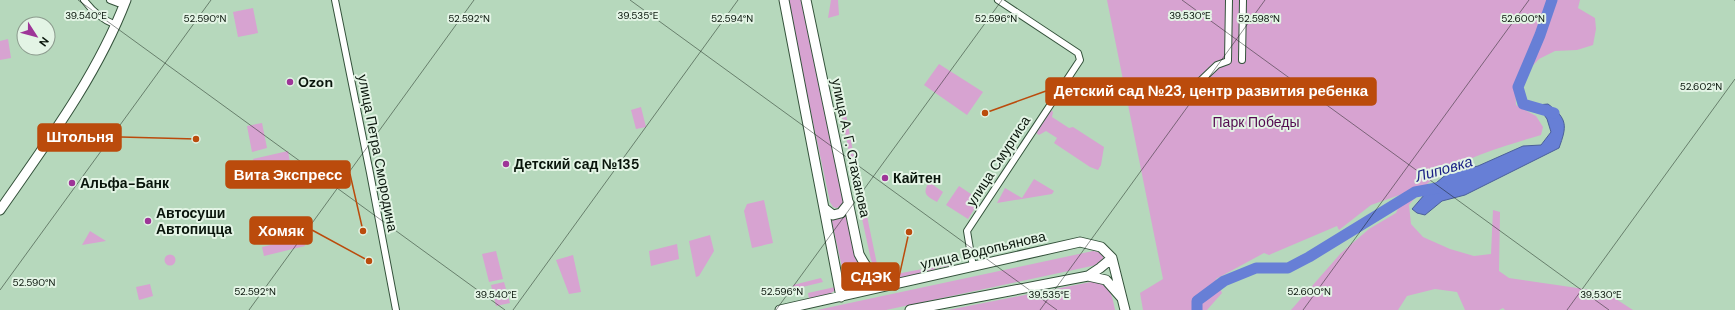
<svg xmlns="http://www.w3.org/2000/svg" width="1735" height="310" font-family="'DM Sans',sans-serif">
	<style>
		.green { fill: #d7a3d1 }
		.water { fill: #677fd6; stroke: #4b5f99 }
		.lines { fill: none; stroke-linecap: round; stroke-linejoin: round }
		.river { stroke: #677fd6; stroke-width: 11 }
		.street-casing { stroke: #34523b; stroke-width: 8 }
		.secondary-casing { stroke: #34523b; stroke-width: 11 }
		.street { stroke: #fff; stroke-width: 6 }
		.secondary { stroke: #fff; stroke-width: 9 }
		.ticks { fill: none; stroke: #09150b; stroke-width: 1; stroke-opacity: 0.45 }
		.poi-dot { fill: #9e3598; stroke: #e3f4e5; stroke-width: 1.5 }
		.labels { text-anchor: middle; stroke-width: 4; stroke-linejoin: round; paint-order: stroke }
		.poi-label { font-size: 14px; font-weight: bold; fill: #09150b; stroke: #e3f4e5; text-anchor: start }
		.park-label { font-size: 14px; fill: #540b50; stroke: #e3f4e5 }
		.street-label { font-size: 14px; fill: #09150b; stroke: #e3f4e5 }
		.water-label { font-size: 15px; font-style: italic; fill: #1a2085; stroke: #e3f4e5 }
		.ticks-label { font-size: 10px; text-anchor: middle; fill: #09150b; stroke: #e3f4e5; stroke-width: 4; stroke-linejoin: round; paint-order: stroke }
		.leader { fill: none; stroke: #bb4b0c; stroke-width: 1.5 }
		.callout-dot { fill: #bb4b0c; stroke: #e3f4e5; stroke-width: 1.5 }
		.callout { fill: #bb4b0c; stroke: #bb4b0c; stroke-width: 1.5 }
		.callout-label { font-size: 15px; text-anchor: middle; font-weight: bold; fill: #fff }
	</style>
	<rect width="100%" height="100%" fill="#b6d8bc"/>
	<path class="green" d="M787,0H803L845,201L843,206L837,208L833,207L830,202Z
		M831,0H838L839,15L828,18Z
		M1107,0H1580L1578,8L1595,18L1596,29L1593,45L1577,50L1555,51L1539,59L1515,84L1516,105L1536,116L1543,127L1541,135C1507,145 1454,160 1427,184C1421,190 1415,198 1409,205L1411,224L1423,237L1450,249L1474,256L1491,254L1493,210L1500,212L1499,271L1509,278L1605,292L1633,310H1505L1503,308L1499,310H1465L1457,292L1435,289L1407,296L1398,310H1291L1341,253L1369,229L1396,213L1405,193L1371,205L1339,230L1337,226L1269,255L1264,253L1216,279L1222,293L1207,310H1143L1140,293L1163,279Z
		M253,8L258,33L238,37L233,12Z
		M8,39L11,58L0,60V41Z
		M939,64L983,92L967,115L924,85Z
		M641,107L646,127L636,129L631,110Z
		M845,109L862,199L860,202L858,201L841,111Z
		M1051,110L1053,112L1052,117L1069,128L1073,127L1104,147L1101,165L1098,170L1090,167L1054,143L1057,138L1046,131L1039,135L1036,133Z
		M262,123L267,148L252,152L247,126Z
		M288,151L293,180L260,187L253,159Z
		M1034,179L1054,191L1052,194L997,203L1005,188L1022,198Z
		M929,182L943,192L937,202C926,196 922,194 929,182Z
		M959,186L980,200L968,219L946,205Z
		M764,200L773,243L752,248L744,211L747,204Z
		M864,212L866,213L867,216L878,269L874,266L871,260L861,214Z
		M847,215L857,259L864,275L848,279L844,276L831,218Z
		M300,223L305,246L264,256L262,247L287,241L284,227Z
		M90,231L106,241L82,245Z
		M710,235L714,251L699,276L696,277L689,241Z
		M677,244L679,259L651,266L649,251Z
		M496,251L503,279L489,282L482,254Z
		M1093,251C1100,252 1103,253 1104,260L1101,264L886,310H817Z
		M164.5 260a5.5 5.5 0 1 1 11 0a5.5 5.5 0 1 1-11 0Z
		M573,255L581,292L569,294L556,260Z
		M949,264V266L936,268L933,272L897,279L891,278V275Z
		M821,278L823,282L794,289L793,285Z
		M1096,281C1111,288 1112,294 1115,310H948Z
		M504,282L510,303L496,306L491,285Z
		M150,284L153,296L139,300L136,287Z
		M835,287L836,290L831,293L809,299L808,293Z"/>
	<path class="water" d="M1548,104C1568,119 1567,126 1559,148L1465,195L1442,201L1425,215L1417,213L1412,209L1431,187L1448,173L1478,166L1523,146L1541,145L1551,132L1547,119L1537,105Z"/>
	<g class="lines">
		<path class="river" d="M1552,0L1540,35L1518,87L1523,104L1554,113
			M1197,310V301L1224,281L1256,268H1288L1309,257L1415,192L1442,187"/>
		<defs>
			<path id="street" d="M84,0C92,11 103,20 116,25
				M110,0L118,3L125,2
				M335,0L370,173L396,310
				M1242,60L1243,0
				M1195,86L1217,65L1228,61L1229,0
				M973,267L967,231L1080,60L1078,53L998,0"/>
			<path id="secondary" d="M784,0L841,297
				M806,0L859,254C870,275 874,275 895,285
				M824,208L833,215L841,213L849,203
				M0,210C46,144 97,76 126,0
				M1088,276L1100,268L1112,258
				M780,310L1080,242L1101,247L1112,258L1125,310
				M910,310L1088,276L1106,280L1121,297"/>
		</defs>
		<use href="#street" class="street-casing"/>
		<use href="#secondary" class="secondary-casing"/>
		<use href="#street" class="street"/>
		<use href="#secondary" class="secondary"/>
	</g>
	<path class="ticks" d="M78,0L505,310M630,0L1057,310M1182,0L1609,310M1734,0H1735M0,290L211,0M249,310L474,0M513,310L738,0M776,310L1002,0M1040,310L1265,0M1303,310L1529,0M1567,310L1735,79"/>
	<g class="poi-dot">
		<circle cx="290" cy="82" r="4"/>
		<circle cx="506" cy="164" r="4"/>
		<circle cx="885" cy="178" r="4"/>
		<circle cx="72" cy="183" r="4"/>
		<circle cx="148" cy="221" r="4"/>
	</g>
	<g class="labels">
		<g class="poi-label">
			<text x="298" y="87">Ozon</text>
			<text x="514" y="169">Детский сад №135</text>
			<text x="893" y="183">Кайтен</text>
			<text x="80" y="188">Альфа-Банк</text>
			<text x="156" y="218">Автосуши<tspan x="156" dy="16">Автопицца</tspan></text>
		</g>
		<g class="park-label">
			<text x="1256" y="127">Парк Победы</text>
		</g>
		<g class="street-label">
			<text transform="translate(851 148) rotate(78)" y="5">улица А. Г. Стаханова</text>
			<text transform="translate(378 153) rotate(79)" y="5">улица Петра Смородина</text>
			<text transform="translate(998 161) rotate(-57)" y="5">улица Смургиса</text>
			<text transform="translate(983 250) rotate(-13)" y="5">улица Водопьянова</text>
		</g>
		<g class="water-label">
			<text transform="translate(1444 169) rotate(-16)" y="5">Липовка</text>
		</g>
	</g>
	<g class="ticks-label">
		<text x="86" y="19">39.540°E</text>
		<text x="638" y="19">39.535°E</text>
		<text x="1190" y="19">39.530°E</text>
		<text x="205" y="22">52.590°N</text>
		<text x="469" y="22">52.592°N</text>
		<text x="732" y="22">52.594°N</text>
		<text x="996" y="22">52.596°N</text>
		<text x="1259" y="22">52.598°N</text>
		<text x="1523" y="22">52.600°N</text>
		<text x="1701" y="90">52.602°N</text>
		<text x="34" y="286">52.590°N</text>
		<text x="255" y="295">52.592°N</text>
		<text x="782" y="295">52.596°N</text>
		<text x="1309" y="295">52.600°N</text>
		<text x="496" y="298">39.540°E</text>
		<text x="1049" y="298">39.535°E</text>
		<text x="1601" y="298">39.530°E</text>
	</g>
	<path class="leader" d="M985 113L1046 91M196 139L121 137M363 231L350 174M369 261L312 230M909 232L899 277"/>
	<g class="callout-dot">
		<circle cx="985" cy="113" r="4"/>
		<circle cx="196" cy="139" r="4"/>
		<circle cx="363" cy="231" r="4"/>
		<circle cx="369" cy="261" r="4"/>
		<circle cx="909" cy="232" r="4"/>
	</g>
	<g class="callout">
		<rect x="1046" y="78" width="330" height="27" rx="4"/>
		<rect x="38" y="124" width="83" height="27" rx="4"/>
		<rect x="226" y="161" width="124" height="27" rx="4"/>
		<rect x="250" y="217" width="62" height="27" rx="4"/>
		<rect x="842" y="263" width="57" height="27" rx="4"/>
	</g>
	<g class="callout-label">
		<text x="1211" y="96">Детский сад №23, центр развития ребенка</text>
		<text x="80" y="142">Штольня</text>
		<text x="288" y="180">Вита Экспресс</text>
		<text x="281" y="236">Хомяк</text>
		<text x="871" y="282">СДЭК</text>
	</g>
	<g transform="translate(36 36) rotate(126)"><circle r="19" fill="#e3f4e5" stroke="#8c9b8e"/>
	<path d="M0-3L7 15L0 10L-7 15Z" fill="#9e3598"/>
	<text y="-6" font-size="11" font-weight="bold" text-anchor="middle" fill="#09150b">N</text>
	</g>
</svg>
